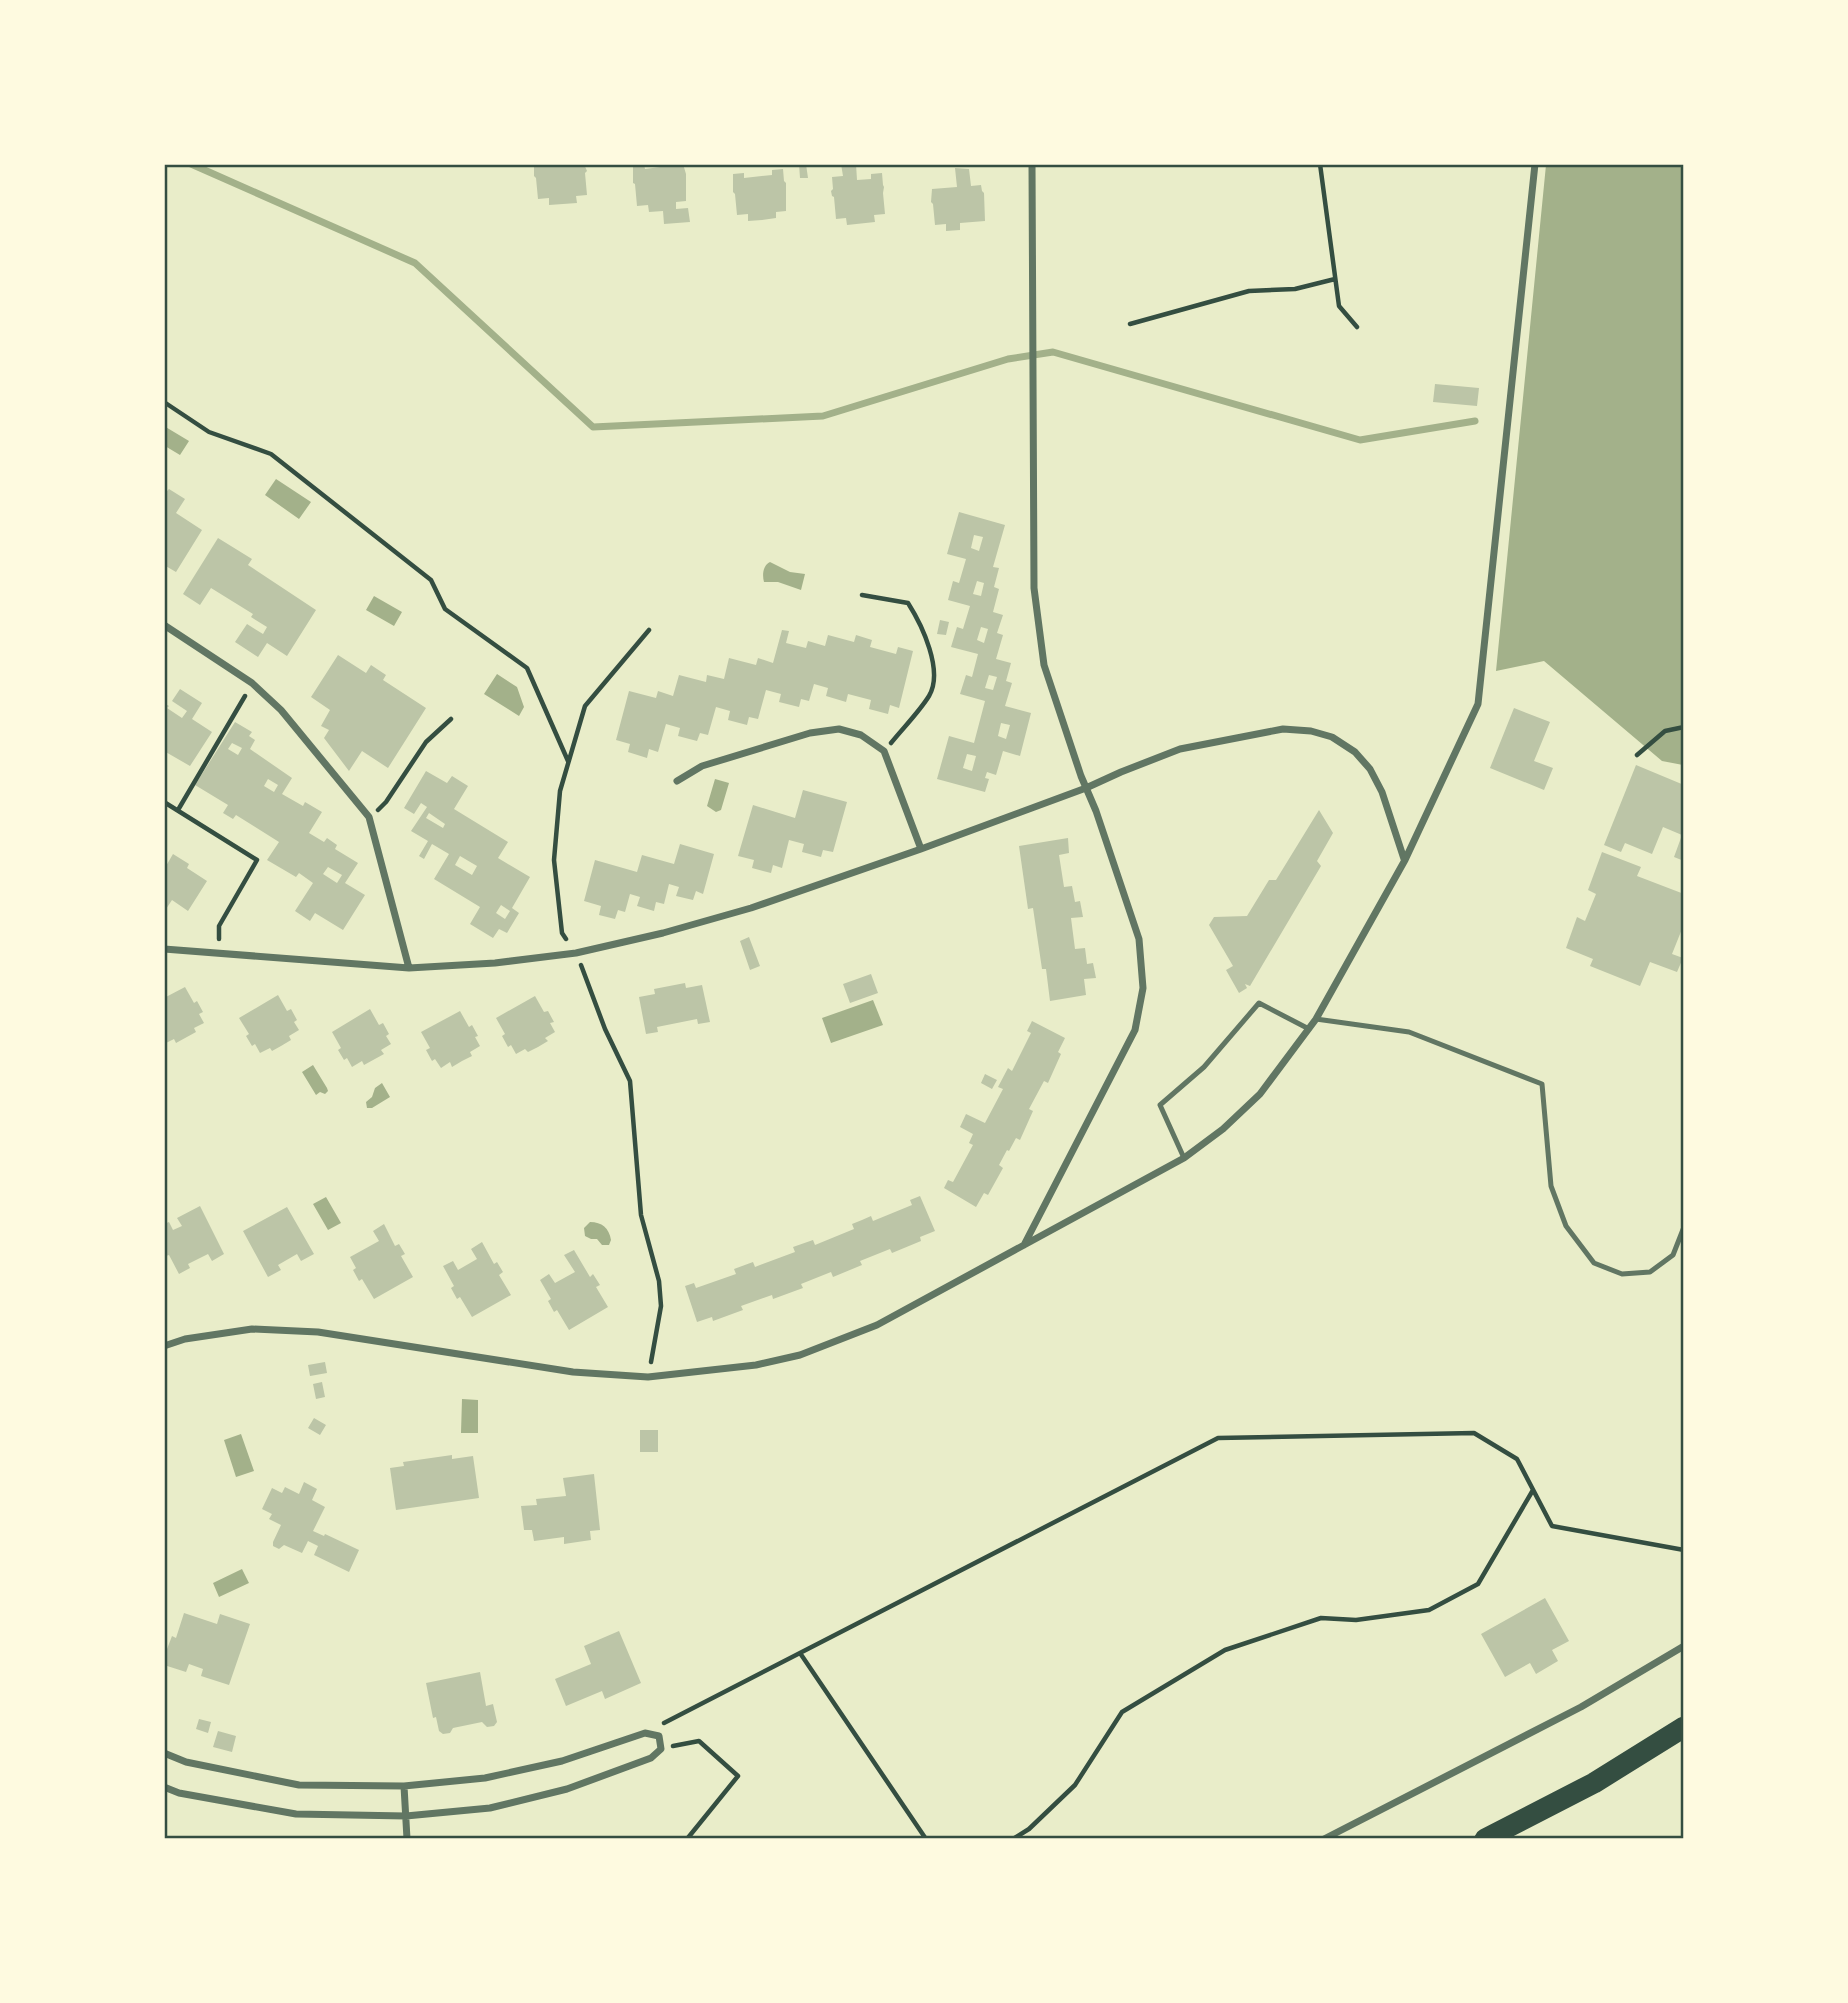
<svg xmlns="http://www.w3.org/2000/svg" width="1848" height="2003" font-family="Commissioner,sans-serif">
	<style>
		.water { fill: #a3b18a }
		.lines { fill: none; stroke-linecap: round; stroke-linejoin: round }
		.stream { stroke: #a3b18a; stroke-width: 7 }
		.building { fill: #bcc5a7; fill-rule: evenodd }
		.path { stroke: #344e41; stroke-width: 4.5 }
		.service { stroke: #617663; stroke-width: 5 }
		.minor { stroke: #617663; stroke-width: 7 }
		.motorway { stroke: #344e41; stroke-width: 21 }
		.neatline { fill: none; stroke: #344e41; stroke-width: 2.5 }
	</style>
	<rect width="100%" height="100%" fill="#e9edc9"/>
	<path class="water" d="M1546,165H1683V765L1662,761L1544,661L1496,671Z
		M164,426L189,441L180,455L165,446Z
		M276,479L311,502L299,519L265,495Z
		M770,562L790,572L805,574L801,590L778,582H764C762,575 763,565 770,562Z
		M374,596L402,612L394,626L366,610Z
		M497,674L517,687L524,707L519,716L484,694Z
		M715,779L729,783L721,810L716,812L707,806Z
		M873,1000L883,1025L831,1043L822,1018Z
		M313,1065L327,1088L328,1091L325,1094L320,1092L316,1095L302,1072Z
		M382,1083L390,1097L372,1108H367L366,1102L372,1097L375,1088Z
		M326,1197L341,1223L328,1230L313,1204Z
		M590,1222C602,1222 609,1228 611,1240L609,1245H602L597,1239H591L585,1236L584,1228Z
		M462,1399L478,1400V1433H461Z
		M241,1434L254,1471L236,1477L224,1440Z
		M242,1569L249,1583L219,1597L213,1583Z"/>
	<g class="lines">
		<path class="stream" d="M191,164L415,263L593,427L823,416L1008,359L1053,352L1360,440L1475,421"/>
	</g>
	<path class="building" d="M534,164H584L587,171L585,173L587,195L576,196L577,203L549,205V198L538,199L536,178L534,176Z
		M633,164H644L645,169L683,164L686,174V201L676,202V209L688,208L690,222L664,224L663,211L649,212L648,205L637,206L635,184L633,183Z
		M799,164H806L808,178H800Z
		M841,164H856L857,180L871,179V174L882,173L883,185L884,187L883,193L885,214L874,215L875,222L847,225L846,218L836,219L834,197L832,196L831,191L833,189L832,177L843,176Z
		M955,168L969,169L971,186L981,185L982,191L984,193L985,221L960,223V230L946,231V224L935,225L933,204L931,202L932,189L957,187Z
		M783,169L784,181L786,183V211L776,212V218L762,220L748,221V214L737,215L735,194L733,192V174L744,173V178L772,175V170Z
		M1435,384L1479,388L1477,406L1433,402Z
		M169,489L185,499L176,513L202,530L176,572L164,565V494Z
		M959,512L1005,525L993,567L999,568L994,587L999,589L993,612L1003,615L997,633L1003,635L996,659L1011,663L1006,681L1012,683L1005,706L1031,713L1020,756L1003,751L996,775L987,772L985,778L989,779L985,792L937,779L949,736L974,743L985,701L960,694L966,675L972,677L978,654L951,647L957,627L963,629L970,606L948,600L953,581L959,583L966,559L947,554ZM974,535L983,537L979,551L971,548ZM977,581L984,583L981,596L973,594ZM981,627L988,629L984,643L977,640ZM989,675L997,677L993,690L985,688ZM1001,723L1010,725L1006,739L998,736ZM967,754L976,756L972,771L963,768Z
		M218,538L252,559L248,565L316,610L287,656L267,643L258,657L235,642L247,624L263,634L267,627L251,617L253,614L211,588L200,605L183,594Z
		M940,620L949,622L946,635L937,634Z
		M782,630L789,631L786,643L806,648L808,641L825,646L828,635L854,642L856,635L872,640L870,647L896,654L898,647L913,651L899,708L890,705L888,714L869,709L871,700L848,694L846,702L826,696L828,688L814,684L809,701L801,699L799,707L779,702L781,694L766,690L758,719L749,717L747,725L728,720L730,711L716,707L708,735L700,733L697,741L678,736L680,728L666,724L658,752L649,749L647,758L628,752L630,744L616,740L629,691L656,698L658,691L673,696L679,675L706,682L707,675L724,679L729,658L756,665L758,658L773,663Z
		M338,655L366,673L371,665L386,675L383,680L426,708L388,768L362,751L349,771L324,738L329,730L321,726L330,710L311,697Z
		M180,689L202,703L192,719L212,732L190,766L164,751V703L169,706L167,708L182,718L187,711L172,701Z
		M1514,708L1550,722L1534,761L1553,768L1544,790L1490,768Z
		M235,722L252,732L249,736L255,740L250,749L292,778L282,794L303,806L305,802L322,812L309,833L324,842L327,838L337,845L335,849L358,863L345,883L365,895L343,930L315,913L310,921L295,911L313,883L299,873L296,877L267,860L279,842L236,815L233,819L223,813L228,805L195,785ZM232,743L242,748L238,755L228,749ZM268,779L278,785L274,792L264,786ZM328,867L342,875L337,883L323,874Z
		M1636,765L1684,785V861L1674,857L1682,835L1663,827L1652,854L1625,843L1621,852L1604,845Z
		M426,771L447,783L452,776L468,786L454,809L508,842L498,858L530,877L512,908L519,913L507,933L499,929L493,938L470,924L480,907L434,879L449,854L432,844L424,859L419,856L428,841L411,831L427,807L421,803L414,814L404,808ZM429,813L445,824L443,828L426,818ZM460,856L477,866L472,875L455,865ZM501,905L510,911L505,919L496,913Z
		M803,790L847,802L833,852L823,850L821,857L802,852L804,844L789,840L782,868L773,865L771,873L752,868L754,860L738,856L753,805L795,818Z
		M1319,810L1333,833L1317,861L1321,866L1250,986L1245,984L1247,988L1239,993L1226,970L1233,966L1209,925L1214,917L1247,916L1269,880H1276Z
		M1068,838L1069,853L1059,855L1064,887L1072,886L1075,902L1080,901L1083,917L1071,918L1075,949L1085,948L1087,964L1093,963L1096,978L1084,979L1086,995L1050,1001L1046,969H1042L1033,908L1028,909L1019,846Z
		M680,844L714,854L703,894L696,891L693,900L676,896L679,887L669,884L664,904L656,902L654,911L637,906L640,897L630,894L625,912L618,910L615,919L599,915L601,906L584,901L595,860L637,872L642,855L674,864Z
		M1602,852L1641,867L1637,876L1684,894V924L1672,954L1683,958L1677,972L1650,962L1640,986L1590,966L1593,959L1566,948L1577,917L1585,921L1596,894L1588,890Z
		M173,854L189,864L187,868L207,881L188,911L172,900L164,912V865L166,866Z
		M749,937L760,966L750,970L740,941Z
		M871,974L878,993L850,1003L843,984Z
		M685,983L686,988L702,985L710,1022L698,1024L697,1019L657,1027L658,1032L646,1034L639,997L655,994L654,989Z
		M185,987L194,1003L197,1001L203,1012L199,1014L204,1023L194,1028L196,1032L176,1043L174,1039L164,1044V998Z
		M278,995L287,1011L291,1009L297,1020L294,1022L299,1030L289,1036L291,1040L281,1046L272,1051L270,1048L260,1053L255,1044L252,1046L246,1036L249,1034L239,1018Z
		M535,996L544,1012L548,1011L554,1022L550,1023L555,1032L545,1038L548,1041L538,1047L528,1052L525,1049L516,1054L511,1045L508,1047L502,1036L505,1034L496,1018Z
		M370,1009L379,1025L383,1023L389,1034L386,1036L391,1044L381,1050L384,1054L364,1065L362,1061L352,1067L347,1058L344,1060L338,1050L341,1048L332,1032Z
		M460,1011L469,1027L472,1025L478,1036L475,1037L480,1046L470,1052L472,1056L462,1061L452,1067L450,1062L441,1068L435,1059L432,1061L426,1050L430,1048L421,1032Z
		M1032,1021L1065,1038L1058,1052L1061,1054L1048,1083L1044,1081L1029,1109L1033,1111L1020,1140L1016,1138L1009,1151L1007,1150L999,1165L1003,1168L988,1195L984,1193L976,1207L944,1188L948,1180L953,1182L973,1145L969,1143L973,1134L960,1127L966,1114L985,1123L1003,1089L998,1087L1008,1068L1012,1071L1031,1033L1027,1031Z
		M985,1074L997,1080L992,1089L981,1083Z
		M920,1196L935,1231L920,1237L921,1241L892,1253L890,1249L860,1261L862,1265L833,1277L831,1272L801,1284L803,1288L773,1299L772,1295L741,1306L743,1310L713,1321L712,1317L697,1322L685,1286L694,1283L696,1288L736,1274L734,1269L753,1262L755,1267L760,1265L795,1252L793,1247L813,1240L815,1245L854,1229L852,1224L862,1220L871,1216L873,1221L912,1205L910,1200Z
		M200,1206L224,1254L212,1261L208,1254L188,1264L190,1268L179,1274L169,1255L166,1256L164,1252V1224L169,1222L173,1230L182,1226L177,1218Z
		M287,1207L314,1254L301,1261L297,1254L278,1265L281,1270L268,1277L243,1231Z
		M384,1224L395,1246L399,1244L405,1254L401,1256L413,1277L374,1299L362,1279L359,1281L353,1270L356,1268L350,1257L379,1241L373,1231Z
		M482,1242L494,1264L497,1262L503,1272L499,1275L511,1295L472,1317L460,1297L457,1299L451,1288L454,1286L443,1266L453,1261L458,1270L477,1259L471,1249Z
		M574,1250L590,1277L593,1274L600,1285L596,1287L608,1307L569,1330L557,1310L554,1312L548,1301L551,1299L540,1280L549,1274L555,1283L575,1272L564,1255Z
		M325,1362L327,1373L310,1376L308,1365Z
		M322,1382L325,1397L316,1399L313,1384Z
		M314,1418L326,1425L320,1435L308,1428Z
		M640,1430H658V1452H640Z
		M452,1455V1459L473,1456L479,1498L396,1510L390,1468L404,1466L403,1462Z
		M594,1474L600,1530L590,1531L591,1540L564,1544V1537L534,1541L532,1530H524L521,1506L537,1505L536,1499L566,1496L563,1478Z
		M304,1482L317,1489L312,1500L325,1507L313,1531L324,1536L325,1534L359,1550L349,1572L314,1555L318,1546L308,1541L302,1553L284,1545L279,1549L273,1546V1542L281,1525L269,1519L272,1514L262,1509L272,1488L282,1493L285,1487L299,1494Z
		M1545,1598L1569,1641L1552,1650L1558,1661L1536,1674L1530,1663L1505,1677L1481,1634Z
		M184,1613L217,1624L220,1614L250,1624L229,1685L201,1676L203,1669L189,1664L186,1672L164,1665V1657L172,1636L176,1638Z
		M619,1631L641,1683L605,1699L602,1691L566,1706L555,1679L591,1664L584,1646Z
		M480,1672L486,1706L493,1704L497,1722L494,1726L487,1727L482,1722L453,1728L450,1733L443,1734L439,1731L436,1717L433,1718L426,1683Z
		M199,1719L211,1722L208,1733L196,1729Z
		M218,1731L236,1736L232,1752L213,1747Z"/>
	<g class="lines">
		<path class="path" d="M1320,164L1339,306L1357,327
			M1130,324L1249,291L1295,289L1335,279
			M164,402L209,432L271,454L431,580L445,609L527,668L568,761
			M862,595L908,603C922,625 944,671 929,696C919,712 904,727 891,743
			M1637,755L1665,731L1684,727
			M164,802L257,860L219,926V939
			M178,810L245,696
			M378,810L386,802L426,742L451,719
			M566,939L562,933L554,860L560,791L585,706L649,630
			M581,965L605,1029L630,1081L641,1215L659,1281L661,1306L651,1362
			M800,1653L926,1839
			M664,1723L1218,1438L1474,1433L1517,1459L1552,1526L1684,1550
			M673,1746L699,1741L738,1776L687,1839
			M1013,1839L1029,1829L1075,1785L1122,1712L1225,1650L1321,1618L1356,1620L1429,1610L1478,1584L1533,1490"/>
		<path class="service" d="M1316,1019L1409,1032L1542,1084L1551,1186L1566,1226L1594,1263L1622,1274L1650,1272L1673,1255L1684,1227
			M1184,1158L1160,1105L1204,1067L1259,1003L1309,1029"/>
		<path class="minor" d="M164,625L252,683L281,710L369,817L409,968
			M677,781L702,766L810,733L839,729L861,735L884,751L921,849
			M164,949L409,968L495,963L576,953L663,933L751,908L921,849L1086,788L1121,772L1180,749L1283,729L1311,731L1332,737L1355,752L1370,769L1382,792L1404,859
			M1024,1245L1135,1030L1143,988L1139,939L1096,811L1081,776L1044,665L1034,588L1032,164
			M164,1346L185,1339L252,1329L318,1332L573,1372L648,1377L756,1365L800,1355L877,1325L1184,1158L1223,1129L1260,1094L1316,1019L1405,860L1478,704L1535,164
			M164,1753L186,1762L299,1785L404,1786L485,1778L562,1761L645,1733L659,1736L661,1749L651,1758L567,1789L490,1808L406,1816L296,1814L179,1793L164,1787
			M404,1786L407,1839
			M1324,1839L1581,1707L1684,1646"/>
		<path class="motorway" d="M1485,1839L1594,1783L1684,1727"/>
	</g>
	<rect width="1848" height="2003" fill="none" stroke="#fefae0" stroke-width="332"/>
	<rect x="166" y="166" width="1516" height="1671" class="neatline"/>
</svg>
